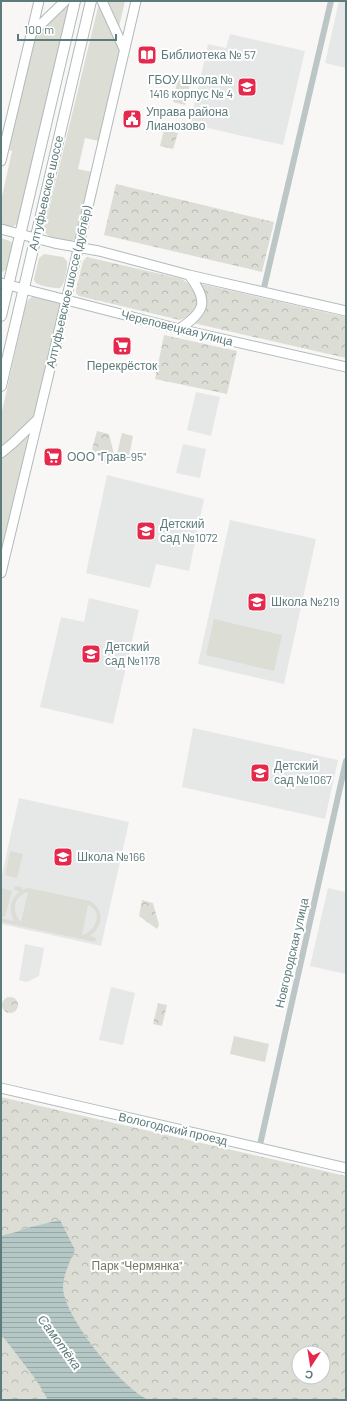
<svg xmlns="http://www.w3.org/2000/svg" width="347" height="1401" font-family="Barlow,sans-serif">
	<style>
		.built { fill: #e6e8e7 }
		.green { fill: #dcddd5; fill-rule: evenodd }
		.forest { fill: url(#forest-crowns); fill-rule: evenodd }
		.water { fill: url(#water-rules) }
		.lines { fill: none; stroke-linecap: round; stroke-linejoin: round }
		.secondary-casing { stroke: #afbbbb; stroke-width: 11 }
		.primary-casing { stroke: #aeb9b9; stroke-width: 12 }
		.street { stroke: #bcc6c6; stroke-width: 6 }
		.secondary { stroke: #fff; stroke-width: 9 }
		.primary { stroke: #fff; stroke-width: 10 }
		.labels { text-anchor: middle; stroke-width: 4; stroke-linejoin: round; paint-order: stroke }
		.poi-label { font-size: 12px; fill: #5e7b7b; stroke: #fff; text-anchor: start }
		.street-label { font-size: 12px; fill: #5e7b7b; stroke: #fff }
		.park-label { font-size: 12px; fill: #707962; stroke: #fff }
		.water-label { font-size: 13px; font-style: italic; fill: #5e7c77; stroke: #fff }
	</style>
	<defs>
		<pattern id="forest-crowns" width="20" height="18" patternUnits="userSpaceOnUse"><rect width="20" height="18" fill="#dcddd5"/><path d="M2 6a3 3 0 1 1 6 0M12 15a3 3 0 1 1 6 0" fill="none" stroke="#b6b8b2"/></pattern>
		<pattern id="water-rules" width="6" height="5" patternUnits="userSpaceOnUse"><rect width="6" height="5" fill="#b5c8c5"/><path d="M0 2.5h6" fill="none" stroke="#96a7a5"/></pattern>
	</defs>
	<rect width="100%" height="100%" fill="#f8f7f6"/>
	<path class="built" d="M339,1H346V68L325,63Z
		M230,34L305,51L283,145L190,124L208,44L226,48Z
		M196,392L220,397L211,436L187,430Z
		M183,444L206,449L200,478L176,473Z
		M107,475L204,499L189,571L156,564L150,588L86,573Z
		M230,520L316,539L284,684L198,664Z
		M89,598L139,610L113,724L40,707L61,617L84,622Z
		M193,728L338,760L325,819L182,787Z
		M19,798L129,822L101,946L1,924V878Z
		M328,888L346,892V974L310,966Z
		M25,944L44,948L39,976L27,982L19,980Z
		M111,987L135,993L123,1045L99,1040Z"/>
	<path class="green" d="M108,1H125L119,27Z
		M70,3L18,223L11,228L1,226V201L12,151L9,150L35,37L37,33Z
		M99,3L120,52L99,141L85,138L78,169L92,172L77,236C72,248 47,240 44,230Z
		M178,77L191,80L185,105L173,102Z
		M1,238L10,241L13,244V248L8,268L1,273Z
		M44,254L63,257L67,261C68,267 65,285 60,288C57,289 41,286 38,284C35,283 35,282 34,279L39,258Z
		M33,296L56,301L60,303L61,307L35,416L1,448V416L25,308L28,300Z
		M122,433L133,436L129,456L117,454Z
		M30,435L1,560V459Z
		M214,619L282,635L274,671L206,655Z
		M10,851L23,854L17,878L5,875Z
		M15,886L22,887V890L28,888L90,901C105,909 103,927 90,936L96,938L95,942L1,922V918L14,921C8,910 10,899 20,891L14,890ZM28,892L21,922C11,912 13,896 28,892ZM88,905C104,911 96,931 82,935Z
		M1,888L12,891L5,917L1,916Z
		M234,1036L269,1044L265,1062L230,1054Z"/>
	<path class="forest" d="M164,130L178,133L173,149L160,146Z
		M116,184L274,222L262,272L104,235Z
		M87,257L182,279C202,291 205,312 180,320L79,296L76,293V290L83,261Z
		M202,284L346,317V358L193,323C204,308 210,304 202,284Z
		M164,335L237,351L227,394L155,379Z
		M97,431L109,434L114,454L105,463L92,449Z
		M142,900L153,903L159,925L157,929L139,916Z
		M2 1005a8 8 0 1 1 16 0a8 8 0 1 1-16 0Z
		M158,1003L167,1005L162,1026L153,1024Z
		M1,1097L346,1176V1400H1ZM299,1353H323V1377H299Z"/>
	<path class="water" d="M60,1220L75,1250C70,1261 63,1275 63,1288C64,1317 122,1389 149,1400H48L37,1381L1,1334V1236L16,1232L27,1228Z"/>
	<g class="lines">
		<defs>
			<path id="secondary" d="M102,1L124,49
				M32,33L65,1
				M1,161L39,1
				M1,229L54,243L99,251L189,275L346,311
				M1,283L179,329L346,367
				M179,329C207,311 208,300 189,275
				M1,453L13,443L37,420
				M1,573L51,365L136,1
				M1,1088L346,1168"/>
			<path id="primary" d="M1,316L75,1
				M1,386L91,1"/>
		</defs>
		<use href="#secondary" class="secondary-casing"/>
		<use href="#primary" class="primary-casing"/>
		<path class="street" d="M263,292L331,1
			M259,1149L346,761"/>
		<use href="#secondary" class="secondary"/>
		<use href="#primary" class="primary"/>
	</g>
	<defs>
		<symbol id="library-square" viewBox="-11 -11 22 22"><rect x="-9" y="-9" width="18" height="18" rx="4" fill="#e5294d" stroke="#fff"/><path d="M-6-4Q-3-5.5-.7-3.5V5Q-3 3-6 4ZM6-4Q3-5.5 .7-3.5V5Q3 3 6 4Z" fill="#fff"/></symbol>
		<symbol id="school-square" viewBox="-11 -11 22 22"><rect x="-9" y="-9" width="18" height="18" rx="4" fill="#e5294d" stroke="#fff"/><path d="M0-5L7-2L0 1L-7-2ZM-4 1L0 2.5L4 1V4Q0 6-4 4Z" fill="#fff"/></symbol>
		<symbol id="civic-square" viewBox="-11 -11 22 22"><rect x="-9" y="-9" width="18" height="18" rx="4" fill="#e5294d" stroke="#fff"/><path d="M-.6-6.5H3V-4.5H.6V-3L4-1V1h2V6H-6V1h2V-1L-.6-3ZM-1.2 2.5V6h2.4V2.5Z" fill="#fff"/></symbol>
		<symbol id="supermarket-square" viewBox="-11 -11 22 22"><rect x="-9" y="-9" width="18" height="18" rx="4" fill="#e5294d" stroke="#fff"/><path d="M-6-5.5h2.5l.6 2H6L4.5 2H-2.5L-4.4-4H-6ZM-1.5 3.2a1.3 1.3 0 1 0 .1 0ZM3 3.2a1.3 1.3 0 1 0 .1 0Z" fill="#fff"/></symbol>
	</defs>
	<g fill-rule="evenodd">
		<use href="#library-square" x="136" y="44" width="22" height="22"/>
		<use href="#school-square" x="236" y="76" width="22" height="22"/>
		<use href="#civic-square" x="121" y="108" width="22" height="22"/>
		<use href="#supermarket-square" x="111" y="335" width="22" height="22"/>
		<use href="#supermarket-square" x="42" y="446" width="22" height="22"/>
		<use href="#school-square" x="135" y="520" width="22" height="22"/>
		<use href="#school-square" x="246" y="591" width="22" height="22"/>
		<use href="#school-square" x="80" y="643" width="22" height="22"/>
		<use href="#school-square" x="249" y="762" width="22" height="22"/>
		<use href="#school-square" x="52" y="846" width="22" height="22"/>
	</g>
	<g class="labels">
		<g class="poi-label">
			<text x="161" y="59">Библиотека № 57</text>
			<text x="233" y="84" text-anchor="end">ГБОУ Школа №<tspan x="233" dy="14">1416 корпус № 4</tspan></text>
			<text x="146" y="116">Управа района<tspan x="146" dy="14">Лианозово</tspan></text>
			<text x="122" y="370" text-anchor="middle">Перекрёсток</text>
			<text x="67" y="461">ООО "Грав-95"</text>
			<text x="160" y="528">Детский<tspan x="160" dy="14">сад №1072</tspan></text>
			<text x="271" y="606">Школа №219</text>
			<text x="105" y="651">Детский<tspan x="105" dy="14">сад №1178</tspan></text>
			<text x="274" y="770">Детский<tspan x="274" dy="14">сад №1067</tspan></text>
			<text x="77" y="861">Школа №166</text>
		</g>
		<g class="street-label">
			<text transform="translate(46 193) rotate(-77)" y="4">Алтуфьевское шоссе</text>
			<text transform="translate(69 287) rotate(-77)" y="4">Алтуфьевское шоссе (дублёр)</text>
			<text transform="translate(177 328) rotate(14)" y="4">Череповецкая улица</text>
			<text transform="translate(292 953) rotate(-77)" y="4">Новгородская улица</text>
			<text transform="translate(173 1129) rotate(13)" y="4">Вологодский проезд</text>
		</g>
		<g class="park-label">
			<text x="137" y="1270">Парк "Чермянка"</text>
		</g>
		<g class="water-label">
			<text transform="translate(60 1342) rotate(54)" y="5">Самотёка</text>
		</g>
	</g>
	<rect width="347" height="1401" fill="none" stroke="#5e7b7b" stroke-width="4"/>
	<g transform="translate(311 1365) rotate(192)"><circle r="19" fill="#ffffff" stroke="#bfcaca"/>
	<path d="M0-3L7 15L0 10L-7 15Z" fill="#e5294d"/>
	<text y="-6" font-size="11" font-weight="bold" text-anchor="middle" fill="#5e7b7b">С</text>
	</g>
	<path d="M18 34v6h98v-6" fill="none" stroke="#5e7b7b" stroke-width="2"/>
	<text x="24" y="34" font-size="12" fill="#5e7b7b" stroke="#ffffff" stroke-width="3" paint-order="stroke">100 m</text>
</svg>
